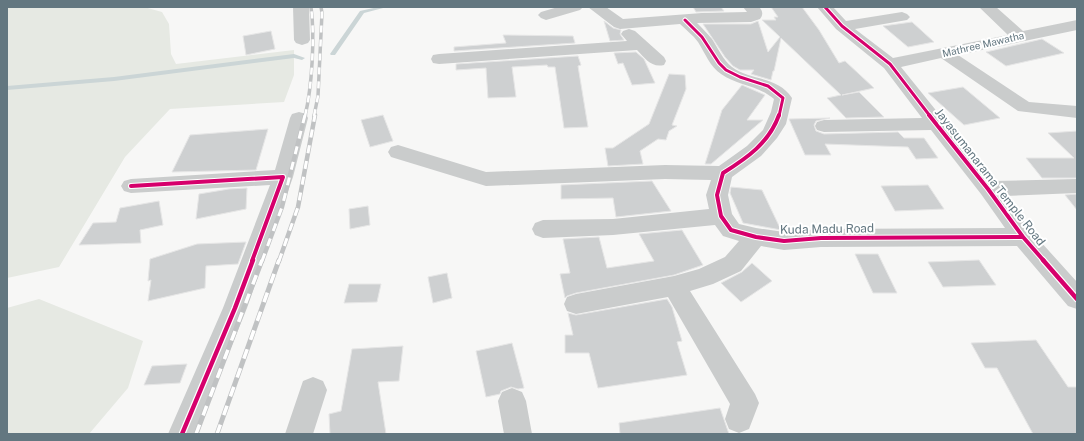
<svg xmlns="http://www.w3.org/2000/svg" width="1084" height="441" font-family="'Public Sans',sans-serif">
	<style>
		.green { fill: #e6e9e3 }
		.lines { fill: none; stroke-linecap: round; stroke-linejoin: round }
		.stream { fill: #cbd5d6; fill-rule: evenodd }
		.building { fill: #ced0d1; stroke: #e6e6e6 }
		.minor { fill: #cacccc; fill-rule: evenodd }
		.rail-far2-casing { stroke: #c0c2c3; stroke-width: 3.5 }
		.rail-far1-casing { stroke: #c0c2c3; stroke-width: 4.5 }
		.rail-casing { stroke: #c0c2c3; stroke-width: 5 }
		.rail-far2 { stroke: #fff; stroke-width: 2.5; stroke-dasharray: 7; stroke-linecap: butt }
		.rail-far1 { stroke: #fff; stroke-width: 3; stroke-dasharray: 8; stroke-linecap: butt }
		.rail { stroke: #fff; stroke-width: 3.5; stroke-dasharray: 10; stroke-linecap: butt }
		.cycleway-far2-casing { stroke: #fff; stroke-width: 5 }
		.cycleway-far1-casing { stroke: #fff; stroke-width: 6 }
		.cycleway-casing { stroke: #fff; stroke-width: 7 }
		.cycleway-far2 { stroke: #d6006c; stroke-width: 3 }
		.cycleway-far1 { stroke: #d6006c; stroke-width: 4 }
		.cycleway { stroke: #d6006c; stroke-width: 4.5 }
		.labels { text-anchor: middle; stroke-width: 4; stroke-linejoin: round; paint-order: stroke }
		.far-street-label { font-size: 10px; fill: #637780; stroke: #fff }
		.street-label { font-size: 12px; fill: #637780; stroke: #fff }
	</style>
	<rect width="100%" height="100%" fill="#f7f7f6"/>
	<path class="green" d="M7,7H144L162,12L169,24L171,54L176,64L294,50V75L284,102L170,109L125,157L59,267L7,278Z
		M39,299L143,341L128,388L89,434H7V308Z"/>
	<g class="lines">
		<path class="stream" d="M378,7H387L364,13L335,55H331L330,54L360,11Z
			M294,54L305,58L302,60L294,58L114,81L7,90V86L114,77Z"/>
	</g>
	<path class="building" d="M693,7H721L724,11L696,12Z
		M771,7H802L819,30L839,63L845,61L874,88L842,95L859,92L884,117L846,118L827,98L841,95L781,38L774,71H773L771,80L751,74L754,70H740L733,66L725,57L703,24H751L758,21L768,52L780,37L762,20H776L774,17H778Z
		M604,21L613,28L621,30L620,34L624,40L610,41Z
		M912,22L934,42L908,47L883,26Z
		M271,31L275,49L246,55L243,36Z
		M503,35L573,36L575,43L454,51V47L506,43Z
		M1042,39L1064,53L1006,66L986,52Z
		M636,52L644,59L655,83L632,85L623,63L618,64L614,53Z
		M578,56L581,65L578,66L588,127L564,128L555,67H548L547,65L512,67L516,97L488,98L486,68L456,70V64Z
		M669,74L685,75L686,89L672,125L677,126L669,131L666,140L658,139L640,151L643,164L608,166L605,148H613L649,124Z
		M742,85L765,95L747,120H763L711,164H705L722,110Z
		M963,87L1000,118L964,125L928,93Z
		M383,115L393,141L370,147L361,120Z
		M830,118L816,121L814,125L816,131L824,134L898,132L904,138H924L938,158L916,159L908,147L825,144L831,155H805L789,119Z
		M268,129L256,170L172,172L190,135Z
		M1077,131V178H1042L1026,158H1074L1048,133Z
		M652,181L671,211L616,217L613,198L561,199V185Z
		M928,185L944,209L895,211L881,186Z
		M731,187L762,190L781,230L743,223L730,193Z
		M247,188L246,209L196,219L199,194L229,189Z
		M1077,194V210L1065,195Z
		M159,201L163,225L140,230L141,243L79,245L93,223L116,222L120,208Z
		M368,206L370,225L350,229L349,209Z
		M682,230L703,265L674,275L576,293L567,296L565,298L560,274L570,273L563,239L599,237L607,268L654,261L639,234Z
		M246,242L238,264L206,266L205,288L148,301L151,280L148,281L150,259L197,244Z
		M855,254H878L897,293H873Z
		M979,260L996,285L943,287L928,262Z
		M752,263L772,281L741,302L721,283L742,272Z
		M447,273L452,298L433,303L428,277Z
		M349,284H381L377,302L344,303Z
		M667,299L672,307L682,341L677,342L687,375L598,388L589,353H565V335H573L568,313L576,315Z
		M1036,340L1068,387H1077V434H1033L997,368H985L971,343Z
		M512,343L524,388L518,389L511,387L501,391L500,394L486,397L476,351Z
		M403,346L399,381L378,382L386,434H330L329,414L341,411L352,349Z
		M187,364L180,383L144,385L152,366Z
		M720,408L729,434H620L619,423Z"/>
	<g class="lines">
		<path class="minor" d="M293,7H309L310,40L308,43L302,45L296,43L294,40Z
			M558,7H583L580,10L546,20L541,18L538,15L541,12Z
			M588,7H606L623,19L702,13L747,12L743,7L760,8C763,12 763,15 760,19L751,22L697,23C702,28 707,33 712,39C718,48 723,60 732,67C751,81 778,76 792,98L786,124L777,138L761,156L732,177L728,195L732,214L739,224L756,228L784,232L821,229L1005,228L981,194L931,130L824,132L817,130L815,126L817,122L824,120L922,118L884,68L836,29L817,7H833L846,21L902,12L907,14L910,17L907,20L855,29L893,58L1008,35L979,7H996L1023,31L1077,20V30L958,55L1029,102L1077,106V118L1018,111L941,58L901,67L993,181L1077,179V193L1005,196L1031,231L1077,282V309L1068,306L1017,246L821,247L784,250L761,246L741,271L713,284L690,291L755,394L759,403L749,429L739,433L729,429L725,419L730,404L668,297L576,314L567,311L564,304L567,297L576,294L674,276L699,269L725,257L739,241L723,236L715,225L613,235L543,238L535,235L532,229L535,223L543,220L613,219L709,209L706,195L711,180L665,179L486,186L391,157L388,152L391,147L398,145L486,172L665,165L719,166L747,146L763,130L771,112L774,99C758,85 738,86 721,74C710,67 705,53 698,42C693,35 686,30 680,24L620,29L614,27Z
			M629,29L635,31L664,57L666,61L664,65C651,68 645,58 637,50L439,64L433,63L431,59L433,55L439,54L627,41L621,34L623,31Z
			M299,112L306,114L308,118L293,177L247,308L196,434H168L223,308L270,185L131,193L124,191L121,186L124,181L131,179L275,170L290,118L292,114Z
			M313,377L323,381L327,390L313,434H285L303,381Z
			M512,388L522,392L526,401L532,434H504L498,401L502,392Z"/>
		<defs>
			<path id="rail-far2" d="M305,116C312,87 315,37 311,7
				M314,116L318,96L322,13L321,7"/>
			<path id="rail-far1" d="M262,261L282,207L305,115
				M279,261L298,207L315,115"/>
			<path id="rail" d="M196,434L262,260
				M217,434L279,260"/>
		</defs>
		<use href="#rail-far2" class="rail-far2-casing"/>
		<use href="#rail-far1" class="rail-far1-casing"/>
		<use href="#rail" class="rail-casing"/>
		<use href="#rail-far2" class="rail-far2"/>
		<use href="#rail-far1" class="rail-far1"/>
		<use href="#rail" class="rail"/>
		<defs>
			<path id="cycleway-far2" d="M825,7L842,26L890,64L930,116
				M685,20L702,37L719,63L726,70L740,77L768,86L783,98L779,116"/>
			<path id="cycleway-far1" d="M779,115C769,143 747,158 723,173L717,195L721,216L731,230L756,237L784,241L821,238L1023,237
				M929,115L988,189L1023,237L1044,261
				M131,186L283,177L252,261"/>
			<path id="cycleway" d="M1043,260L1077,299
				M182,434L235,308L253,260"/>
		</defs>
		<use href="#cycleway-far2" class="cycleway-far2-casing"/>
		<use href="#cycleway-far1" class="cycleway-far1-casing"/>
		<use href="#cycleway" class="cycleway-casing"/>
		<use href="#cycleway-far2" class="cycleway-far2"/>
		<use href="#cycleway-far1" class="cycleway-far1"/>
		<use href="#cycleway" class="cycleway"/>
	</g>
	<g class="labels">
		<g class="far-street-label">
			<text transform="translate(983 44) rotate(-13)" y="4">Mathree Mawatha</text>
		</g>
		<g class="street-label">
			<text transform="translate(990 177) rotate(52)" y="4">Jayasumanarama Temple Road</text>
			<text transform="translate(827 229) rotate(-1)" y="4">Kuda Madu Road</text>
		</g>
	</g>
	<rect width="1084" height="441" fill="none" stroke="#637780" stroke-width="16"/>
</svg>
